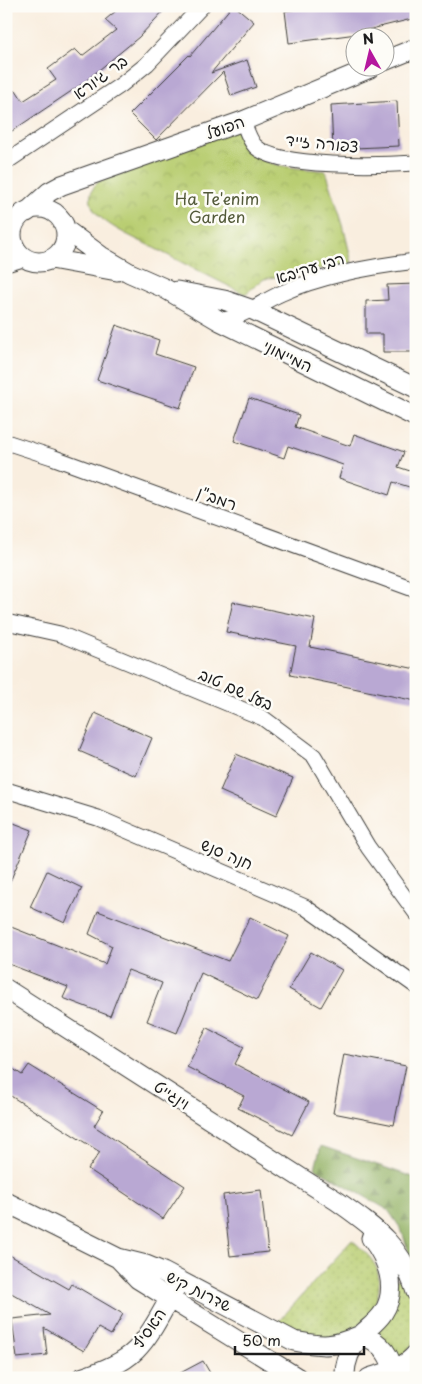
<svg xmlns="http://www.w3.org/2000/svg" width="422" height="1384" font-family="'Playpen Sans','Playpen Sans Hebrew',sans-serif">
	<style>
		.grass { fill: url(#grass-dots); stroke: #6a7547 }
		.forest { fill: url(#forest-firs); stroke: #576640 }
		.park { fill: url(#park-crowns); stroke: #6a7547 }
		.building { fill: #b9a8d3 }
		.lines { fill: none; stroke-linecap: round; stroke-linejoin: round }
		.minor-casing { stroke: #3d3c39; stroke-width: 17 }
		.tertiary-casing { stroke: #3d3c39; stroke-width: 21 }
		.minor { stroke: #fff; stroke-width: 15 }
		.tertiary { stroke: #fff; stroke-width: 19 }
		.labels { text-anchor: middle; stroke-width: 5; stroke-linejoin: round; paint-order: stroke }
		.street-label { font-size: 16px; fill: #1c1c1c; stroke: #fdfcf7 }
		.park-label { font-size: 16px; fill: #535a3a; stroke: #fdfcf7 }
	</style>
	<defs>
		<pattern id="grass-dots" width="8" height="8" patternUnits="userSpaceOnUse" patternTransform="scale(1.25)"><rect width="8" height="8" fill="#b9ce72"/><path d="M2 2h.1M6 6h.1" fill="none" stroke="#9eb062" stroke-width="1.8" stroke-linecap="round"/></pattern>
		<pattern id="forest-firs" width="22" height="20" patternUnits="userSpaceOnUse" patternTransform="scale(1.25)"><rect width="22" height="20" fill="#92b164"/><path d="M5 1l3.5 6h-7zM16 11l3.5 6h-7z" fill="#768f52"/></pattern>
		<pattern id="park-crowns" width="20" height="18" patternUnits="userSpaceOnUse" patternTransform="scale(1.25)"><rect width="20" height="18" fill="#b9ce72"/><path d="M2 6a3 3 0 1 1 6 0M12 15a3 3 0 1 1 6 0" fill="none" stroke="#9eb062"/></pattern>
	</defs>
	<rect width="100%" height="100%" fill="#fdfcf7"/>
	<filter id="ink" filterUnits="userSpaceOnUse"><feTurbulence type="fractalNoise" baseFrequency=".02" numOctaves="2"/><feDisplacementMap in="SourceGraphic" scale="10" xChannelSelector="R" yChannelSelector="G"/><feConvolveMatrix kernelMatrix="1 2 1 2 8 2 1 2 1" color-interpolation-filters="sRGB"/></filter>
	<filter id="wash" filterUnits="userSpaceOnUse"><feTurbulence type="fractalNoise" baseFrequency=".0096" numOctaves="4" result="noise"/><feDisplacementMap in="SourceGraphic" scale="20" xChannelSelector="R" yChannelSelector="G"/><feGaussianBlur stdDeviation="1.12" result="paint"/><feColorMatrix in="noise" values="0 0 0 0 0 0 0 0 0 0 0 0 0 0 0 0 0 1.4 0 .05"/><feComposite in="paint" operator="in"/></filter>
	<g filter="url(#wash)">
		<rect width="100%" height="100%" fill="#f9eedf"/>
		<path class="grass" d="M352,1240C362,1249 375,1259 378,1273C384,1303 364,1329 336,1337C317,1343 294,1332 277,1323Z
			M404,1279C410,1295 421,1324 415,1340C411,1349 404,1355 398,1362L371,1332L395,1280Z"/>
		<path class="forest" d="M321,1146L416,1178V1274L401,1229L388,1210L315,1168Z"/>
		<path class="park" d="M238,129C241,136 244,145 249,150C266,169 303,168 326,171L343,225L352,263L264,279L245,294C214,279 183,263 152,247C135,238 105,226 94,210C88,199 90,190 98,182Z"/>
		<g id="blocks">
			<path class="building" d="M122,6H168L139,37L82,84L6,135V97L16,90L23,101L56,80L48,69L75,49L82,56L116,30L105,20Z
				M232,6H235L254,22L211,73L247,60L256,87L231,96L223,72L156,140L130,114L189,55L190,56Z
				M318,6H416V18L363,31L364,33L289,43L285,11Z
				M397,101L399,146L333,149L331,105Z
				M416,284V313H414L415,352H383V334H366V301L388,300L387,285Z
				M116,325L159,340L155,354L194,367L180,408L97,380Z
				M249,398L299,415L295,427L350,446L354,434L404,452L398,467L416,473V489L393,482L389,495L339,478L343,465L288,446L284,458L234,441Z
				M233,602L315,619L310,647L416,669V701L290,675L296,646L226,632Z
				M95,713L152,738L136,776L79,751Z
				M236,754L293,778L276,816L220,791Z
				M6,820L32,830L6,891Z
				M47,871L82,888L65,923L30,907Z
				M98,911L228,961L250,917L289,936L257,1000L201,973L177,1033L147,1021L162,983L128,970L110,1016L63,998L68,987L6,963V925L105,964L112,946L89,934Z
				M311,952L342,970L321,1007L289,989Z
				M207,1028L244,1047L235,1064L309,1102L292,1135L238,1108L244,1096L187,1067Z
				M344,1054L406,1066L394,1125L333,1113Z
				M6,1064L22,1075L29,1065L103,1111L94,1126L185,1186L163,1219L88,1169L100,1152L6,1093Z
				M261,1190L268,1252L230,1256L223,1195Z
				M6,1253L69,1289L72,1284L123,1314L111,1335L98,1328L84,1351L44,1328L47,1355L17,1358L12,1319L50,1315L6,1290Z
				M203,1361L213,1378H171Z"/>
		</g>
	</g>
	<g filter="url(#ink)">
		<use href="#blocks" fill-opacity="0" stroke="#3d3c39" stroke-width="1"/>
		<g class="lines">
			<defs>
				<path id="minor" d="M243,121C246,129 249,140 255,146C277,169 384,165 416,163
					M6,162L121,85L147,64L202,6
					M6,249L13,238
					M6,264L26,258
					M220,321C246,316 259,303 282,293C320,276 374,266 416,261
					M6,442L52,457L416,590
					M6,622L60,634L263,718L314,756L368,847L416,913
					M6,790L98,818L305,907L416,986"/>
				<path id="tertiary" d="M384,61L416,48
					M12 235a27 27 0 1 1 54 0a27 27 0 1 1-54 0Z
					M27,212L49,192L62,185L243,121L370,68
					M66,230L101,256L130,273L164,288L220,321L416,417
					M51,259L117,271
					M177,291L224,300L253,310L416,388
					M6,989L337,1201C375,1228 402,1246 416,1292
					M6,1202L118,1258L146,1265L163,1272L294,1341C324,1347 333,1347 361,1335
					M118,1258L138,1279L298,1378
					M361,1335C383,1342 391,1357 396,1378
					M81,1378C100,1372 122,1364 136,1350C153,1333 163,1308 176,1288
					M345,1378C344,1363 351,1347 361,1335C368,1328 377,1322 383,1313C399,1289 387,1258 371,1238
					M369,1378C388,1372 403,1369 416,1354"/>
			</defs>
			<use href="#minor" class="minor-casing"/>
			<use href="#tertiary" class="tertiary-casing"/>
			<use href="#minor" class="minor"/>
			<use href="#tertiary" class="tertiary"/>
		</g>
	</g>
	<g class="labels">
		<g class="street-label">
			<text transform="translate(100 77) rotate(-36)" y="6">בר גיורא</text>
			<text transform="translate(225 127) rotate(-20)" y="6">הפועל</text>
			<text transform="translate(322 143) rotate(6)" y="6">צפורה זייד</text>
			<text transform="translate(310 268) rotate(-17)" y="6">רבי עקיבא</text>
			<text transform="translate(288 356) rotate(26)" y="6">המיימוני</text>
			<text transform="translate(217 498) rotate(20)" y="6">רמב"ן</text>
			<text transform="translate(236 689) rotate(24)" y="6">בעל שם טוב</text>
			<text transform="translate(227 854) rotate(23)" y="6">חנה סנש</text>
			<text transform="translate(172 1095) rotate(33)" y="6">וינגייט</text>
			<text transform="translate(199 1291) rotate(27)" y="6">שדרות קיש</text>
			<text transform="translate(149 1328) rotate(-55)" y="6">האסיף</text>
		</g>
		<g class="park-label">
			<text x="217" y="205">Ha Te'enim<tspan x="217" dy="18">Garden</tspan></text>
		</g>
	</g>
	<rect width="422" height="1384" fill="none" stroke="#fdfcf7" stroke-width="25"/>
	<g transform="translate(370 52) rotate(352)"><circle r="24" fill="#fdfcf7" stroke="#a3a29f"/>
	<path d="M0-4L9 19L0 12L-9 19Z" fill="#b5179e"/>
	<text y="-8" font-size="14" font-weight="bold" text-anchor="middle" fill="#1c1c1c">N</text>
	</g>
	<path d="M235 1346v8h129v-8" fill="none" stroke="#1c1c1c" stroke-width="2.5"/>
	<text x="242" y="1346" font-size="15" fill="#1c1c1c" stroke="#fdfcf7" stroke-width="4" paint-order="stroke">50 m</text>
</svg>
